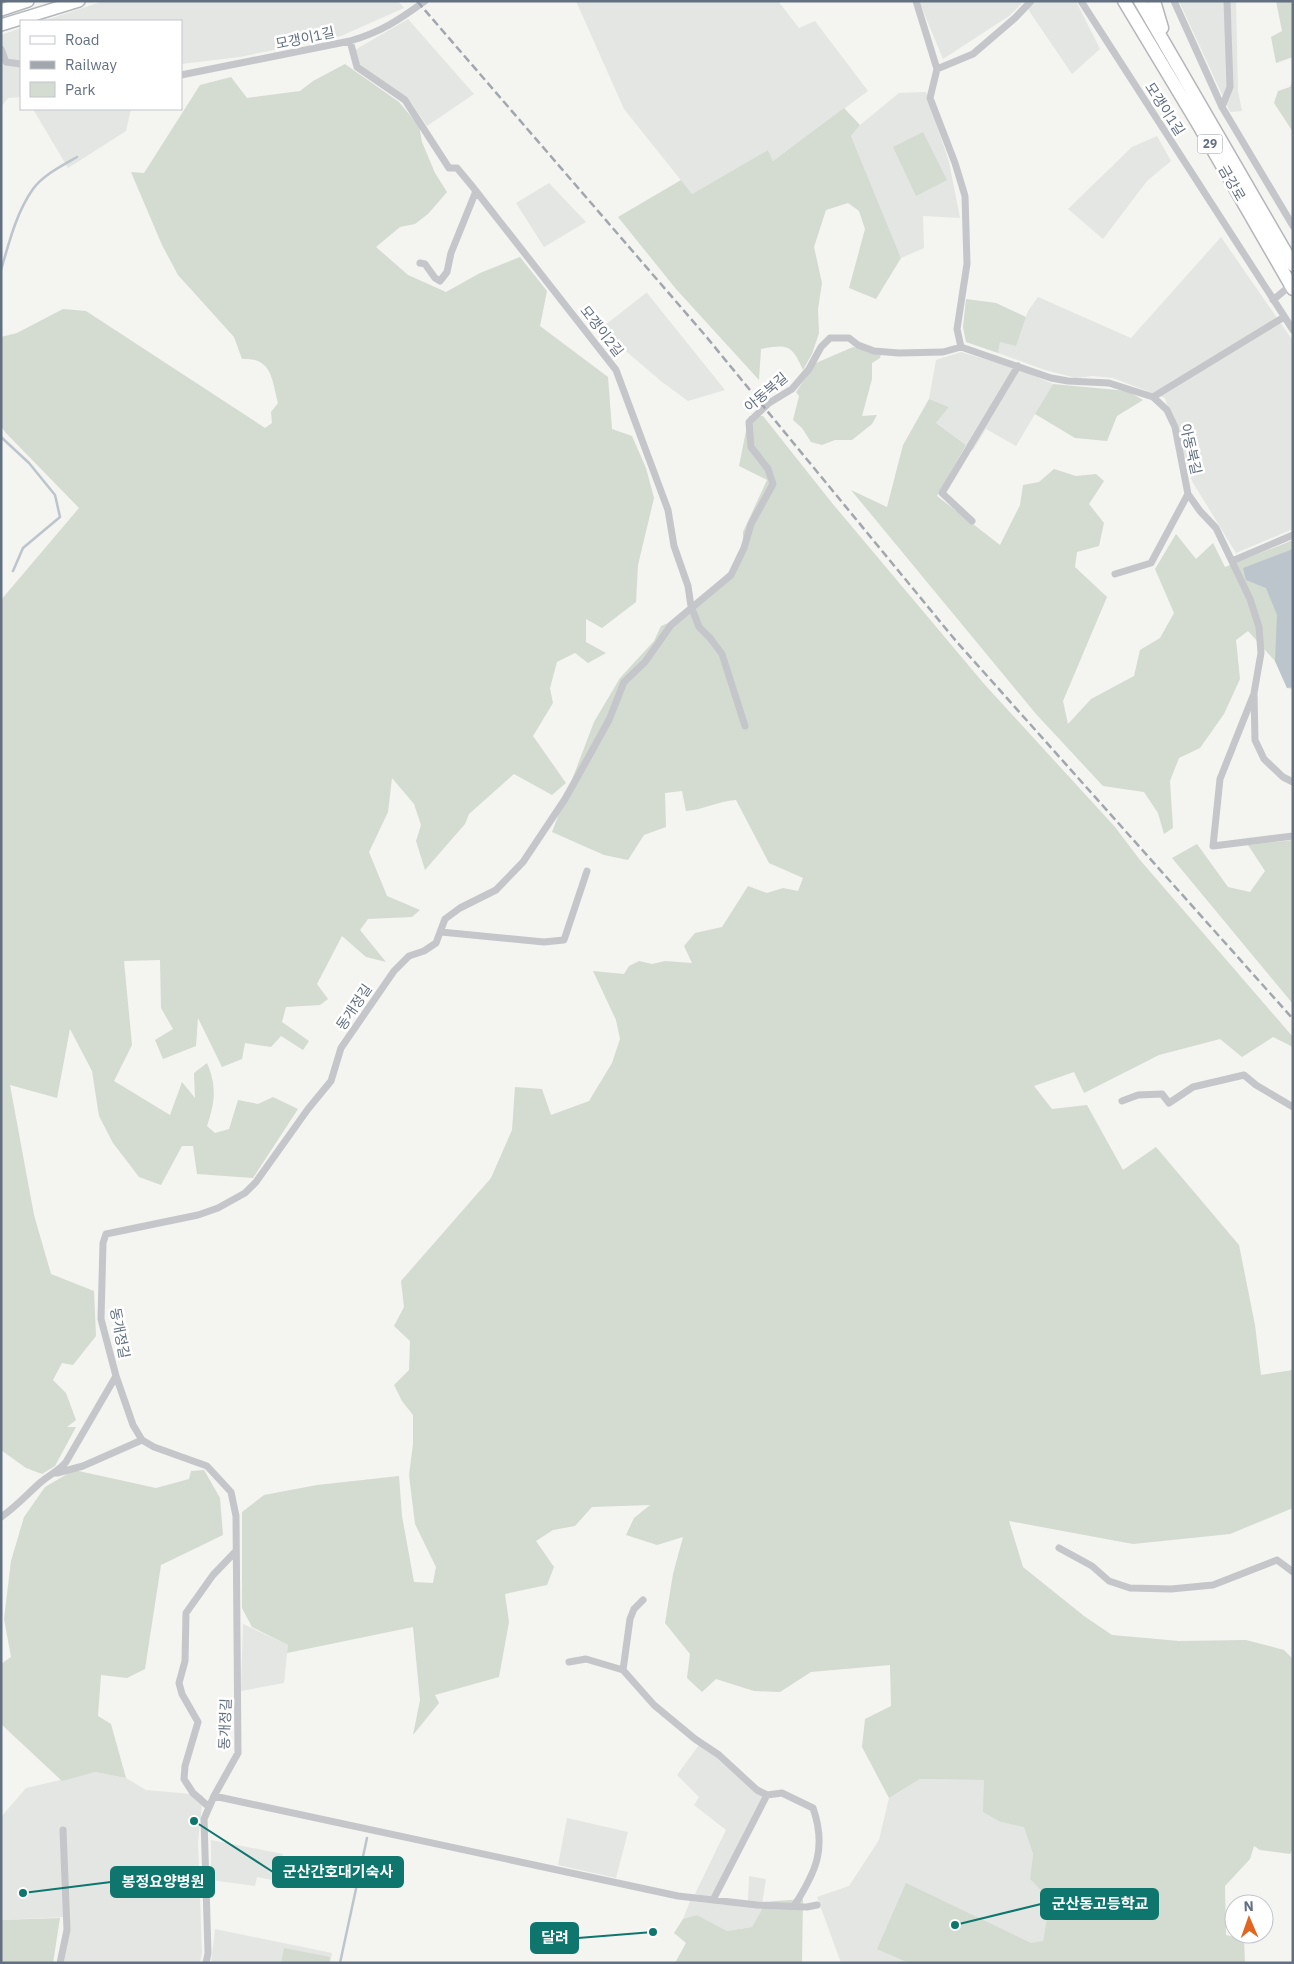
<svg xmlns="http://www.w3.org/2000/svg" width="1294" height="1964" font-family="'IBM Plex Sans','Noto Sans KR',sans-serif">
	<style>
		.built { fill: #e4e6e3 }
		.green { fill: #d4dbd1 }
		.water { fill: #bcc5cc }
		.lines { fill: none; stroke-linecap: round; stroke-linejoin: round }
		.stream { stroke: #bcc5cc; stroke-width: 2.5 }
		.primary-casing { stroke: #b4b7bc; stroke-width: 14 }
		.highway-casing { stroke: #b4b6ba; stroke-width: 15 }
		.street { stroke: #c4c6ca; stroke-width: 7 }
		.primary { stroke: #fff; stroke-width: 11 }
		.highway { stroke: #fff; stroke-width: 12 }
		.rail { stroke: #a2a6ad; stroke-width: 2.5; stroke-dasharray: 8 4; stroke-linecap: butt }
		.labels { text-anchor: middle; stroke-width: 5; stroke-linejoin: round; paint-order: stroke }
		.shield { fill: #fff; stroke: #929ba7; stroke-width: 1 }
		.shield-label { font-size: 12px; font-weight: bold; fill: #637081 }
		.street-label { font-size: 14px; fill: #637081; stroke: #fff }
		.leader { fill: none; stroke: #0f766e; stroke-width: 2 }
		.callout-dot { fill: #0f766e; stroke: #fff; stroke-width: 2 }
		.callout { fill: #0f766e; stroke: #0f766e; stroke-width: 2 }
		.callout-label { font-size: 15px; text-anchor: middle; font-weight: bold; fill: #fff }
	</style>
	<rect width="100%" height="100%" fill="#f4f4f0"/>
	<path class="built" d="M104,1H398L404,8L341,36L240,57L181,64V21H43Z
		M576,1H778L799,28L815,21L868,91L773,161L768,150L692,194L624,109Z
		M919,1H1076L1100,49L1072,74L1023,2L1009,16L943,59Z
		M1179,1H1236L1238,91L1242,111L1230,112Z
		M408,19L474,94L427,126L409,99L359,64L355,50Z
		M21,28V97L8,98L1,107V35Z
		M926,92L949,162L960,218L923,216L924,248L901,258L851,136L860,125L899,93Z
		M33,109H131L126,131L68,168Z
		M1157,136L1171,161L1147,181L1103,239L1068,209L1132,147Z
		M549,183L586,222L544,247L516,203Z
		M1221,237L1293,341V529L1236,553L1192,481L1165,398L1113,378L1093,376L1076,378L1045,370L998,353L1000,342L1016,345L1028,311L1038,297L1131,338Z
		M646,293H647L725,390L688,401L662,382L600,329Z
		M961,352L1019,369L1053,384L1016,446L986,429L973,450L936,423L949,407L929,399L936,360Z
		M243,1624L288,1645L284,1683L241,1691Z
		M699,1745L766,1792L712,1898L695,1894L726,1830L694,1805L699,1797L677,1775Z
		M95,1772L126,1778L146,1790L203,1795L198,1842L202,1953L200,1963H58L66,1917L1,1920V1817L26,1788Z
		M920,1779L984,1780L1001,1822L1024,1826L1033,1854L1030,1879L1050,1900L1043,1941L1022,1963H841L817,1897L849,1886L879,1840L889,1798Z
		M567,1818L628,1832L616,1878L558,1865Z
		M211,1840L283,1854L278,1881L257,1877L255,1886L211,1880Z
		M749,1876L766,1879L761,1911L752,1927L727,1931L697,1915L683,1919L690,1901L725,1905L748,1901Z
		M215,1929L332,1953L330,1963H211Z"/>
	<path class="green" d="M1276,1H1293V57L1276,63L1271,37L1282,31Z
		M345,64L399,102L419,126L422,142L435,173L447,192L428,214L415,224L400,227L376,247L408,275L446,292L480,273L520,257L547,291L540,326L608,377L612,429L632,436L646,468L654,498L638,565L636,602L602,628L586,619V642L606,653L588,663L575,653L557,662L550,688L553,703L533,736L566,783L552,795L514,774L469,814L465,824L425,870L416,841L421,825L414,804L392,778L388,812L369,852L387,896L420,910L412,917L368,919L360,930L386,962L366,957L342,936L317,984L328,999L320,1005L286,1007L282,1022L309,1041L303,1050L281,1036L271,1047L245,1043L242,1059L222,1067L198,1018L196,1046L163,1059L155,1040L173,1029L161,1008L160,960L124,961L132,1045L114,1081L170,1115L182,1082L195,1098L194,1073L207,1063C217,1086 215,1103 207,1126L215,1133L229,1129L238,1100L258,1104L273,1097L298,1109L253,1178L197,1174L193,1146H182L161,1185L139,1177L113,1143L99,1116L92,1071L70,1029L57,1098L10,1085L34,1215L51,1274L94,1291L96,1336L73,1365L62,1363L53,1380L66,1393L76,1420L67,1427H76L55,1466L42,1474L26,1468L1,1450V600L79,508L5,432L1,426V337L17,333L63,309L86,311L265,428L272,423L271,412L278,403C272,380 272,357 242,359L234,337L178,275L162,245L131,172L144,173L200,85L231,77L247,98L300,91L313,81Z
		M1293,79V132L1274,103L1278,91L1290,87Z
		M844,108L860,125L851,136L901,258L876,299L849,288L865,229L859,211L848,203L826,210L814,247L822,283L818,309L819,333L812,354L803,370C792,345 788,344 761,349L759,380L676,289L618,217L681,180L692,194L768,150L773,161Z
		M923,132L947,180L916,196L893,147Z
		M966,299L996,303L1026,317L1016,346L1000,342L998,353L966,342L963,327Z
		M853,347L881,354L880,358L872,363V379L862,416L877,415L872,424L852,440H835L822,445L811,442L802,428L793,420L799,396L796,392L816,363Z
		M1053,384L1128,391L1143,400L1117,416L1107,441L1075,438L1035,414Z
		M929,399L949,407L936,423L966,445L937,496L1000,545L1020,505L1023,485L1039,482L1054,469L1076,476L1096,474L1104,481L1089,504L1104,523L1099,546L1077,552L1075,567L1107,597L1063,701L1068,724L1091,699L1134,676L1140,650L1160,638L1174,613L1155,569L1176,534L1196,559L1213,543L1225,567L1293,540V689L1287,688L1275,661L1248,631L1236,640L1240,679L1224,714L1200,748L1179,758L1170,781L1173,828L1164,834L1158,813L1144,792L1103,786L1036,714L851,490L887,507L903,445Z
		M749,416H763L832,503L985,685L1115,827L1140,860L1293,1037V1047L1273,1037L1242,1057L1220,1039L1159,1055L1084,1093L1074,1072L1034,1086L1052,1109L1087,1105L1123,1170L1156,1147L1239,1245L1255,1325L1261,1375L1293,1370V1508L1230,1534L1133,1544L1009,1521L1023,1567L1084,1616L1112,1635L1179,1641L1246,1640L1284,1650L1293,1659V1848L1290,1854L1260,1850L1254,1846L1250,1859L1225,1886L1226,1935L1244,1939L1245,1963H909L877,1949L906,1883L1031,1943L1043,1941L1050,1900L1030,1879L1033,1854L1024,1827L1001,1822L983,1812L984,1780L920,1779L889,1798L862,1747L865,1719L891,1706L890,1665L811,1672L780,1692L754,1691L716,1679L702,1692L687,1678L690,1654L665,1623L673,1574L683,1537L657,1545L626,1535L634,1518L650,1505L592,1507L575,1526L553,1530L536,1541L554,1567L547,1585L505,1594L509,1622L499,1677L435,1695L439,1703L413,1735L420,1700L413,1627L287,1653L288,1645L252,1627L242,1608V1512L264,1495L317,1485L399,1476L402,1516L414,1582L433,1583L436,1567L415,1524L409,1475L413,1444V1415L402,1401L394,1385L409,1370L410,1341L394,1326L404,1307L401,1281L491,1178L512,1130L515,1087L542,1089L551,1115L589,1101L612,1063L620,1039L616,1020L593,971L624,974L629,966L639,961L652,964L665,961L692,963L684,946L695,933L722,927L748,886L767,893L783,888L798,891L803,878L769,863L736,800C718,801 703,810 686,811L682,791L665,793L666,827L644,835L628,860L604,855L552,832L594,722L620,678L654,641L661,626L688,615L743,557V532L767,480L739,466Z
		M1293,840V1004L1172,858L1197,844L1228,887L1250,892L1265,871L1248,845Z
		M74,1470L156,1488L189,1479L191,1471L204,1470L220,1498L223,1535L161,1565L145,1669L127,1678L101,1675L98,1716L111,1724L126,1778L95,1772L62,1781L1,1724V1664L11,1657L4,1619L11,1561L24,1517L45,1487Z
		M803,1899L802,1963H675L686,1943L674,1933L683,1919L697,1915L727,1931L752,1927L761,1911L763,1902Z
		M60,1918L53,1963H1V1920Z
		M284,1948L330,1957L329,1963H281Z"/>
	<path class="water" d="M1293,549V687L1287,688L1275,661L1277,615L1266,588L1246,580L1243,568Z"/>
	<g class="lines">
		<path class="stream" d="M1,270C9,243 16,213 33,189C43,175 63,165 77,157
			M1,437L29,463L55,495L60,517L23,548L13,571
			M340,1963L367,1838"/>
		<defs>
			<path id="primary" d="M1,10L28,1
				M1,25L79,1"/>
			<path id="highway" d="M1124,1L1198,124L1293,289
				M1140,1L1293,265
				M1154,1L1162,28"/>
		</defs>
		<use href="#primary" class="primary-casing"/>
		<use href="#highway" class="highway-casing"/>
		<path class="street" d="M916,1L937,69L930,98L955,163L965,196L967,264L957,329L961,347
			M1081,1L1293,330
			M1174,1L1222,107L1293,226
			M350,41L357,67L405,100L449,168H457L472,186L616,370L668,510L674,546L688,586L691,606L699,627L710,638L722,654L745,726
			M1,49L6,62L21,64
			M937,69L973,54L1015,18L1031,1
			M181,75L350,41C381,32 399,20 425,1
			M1222,107L1230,87L1227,1
			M420,263L425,264L435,278L440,281L447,272L451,253L476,191
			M1273,300L1285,290
			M1153,397L1284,317
			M972,521L942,493L1018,366
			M1232,561L1293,535
			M1115,574L1151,563L1188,494
			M1253,696L1220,779L1213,846L1293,836
			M441,932L544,942L564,940L587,871
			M1122,1101L1138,1095L1162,1094L1169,1103L1193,1087L1244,1075L1256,1085L1293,1107
			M57,1473L83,1466L142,1440
			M1,1517C16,1507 27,1494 41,1482C50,1474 58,1472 66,1462L116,1376
			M1059,1548L1092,1566L1109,1581L1130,1588L1171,1589L1213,1585L1277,1560L1293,1572
			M569,1662L586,1659L623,1670L654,1705L695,1739L719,1755L757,1790L767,1795L782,1793L813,1808C827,1848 816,1872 794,1906
			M623,1670L630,1619L634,1609L643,1600
			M214,1796L678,1896L757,1905L807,1907L817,1905
			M209,1807L193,1793L184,1779L185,1766L198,1722L182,1694L179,1683L185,1661L186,1613L213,1575L236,1551
			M713,1900L767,1795
			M60,1963L67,1930L63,1830
			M206,1963L208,1953L204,1819L214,1796L238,1753L236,1516L231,1492L207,1466L154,1447L142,1440L133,1425L116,1376L101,1319L103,1243L106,1234L198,1215L218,1208L245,1193L256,1182L308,1109L331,1081L341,1048L394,971L409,956L424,951L436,943L445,919L460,908L496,890L523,862L565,799L588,758L609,720L624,682L645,662L671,625L731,575L744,548L751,524L773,484L768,469L751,447L749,422L769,403L792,389L809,369L821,347L830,338H849L858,345L874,351L899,353L943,352L961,347L1051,378L1068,381L1109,383L1153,397L1167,410L1175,427L1188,494L1200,511L1216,528L1250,599L1259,627L1261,653L1254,693L1255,740L1264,759L1283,777L1293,782"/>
		<use href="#primary" class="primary"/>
		<use href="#highway" class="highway"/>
		<path class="rail" d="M417,1L704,334L956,641L1293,1019"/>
	</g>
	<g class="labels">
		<rect class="shield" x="1197.5" y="134.5" width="25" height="19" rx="4"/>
		<g class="shield-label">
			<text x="1210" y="148">29</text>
		</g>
		<g class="street-label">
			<text transform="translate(305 38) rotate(-12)" y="5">모갱이1길</text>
			<text transform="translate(1165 109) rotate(57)" y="5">모갱이1길</text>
			<text transform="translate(1232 183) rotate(60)" y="5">금강로</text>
			<text transform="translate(602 331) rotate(52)" y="5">모갱이2길</text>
			<text transform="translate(766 392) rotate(-40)" y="5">아동북길</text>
			<text transform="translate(1191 449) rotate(77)" y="5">아동북길</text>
			<text transform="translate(354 1007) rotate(-56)" y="5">동개정길</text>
			<text transform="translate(120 1333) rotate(79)" y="5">동개정길</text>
			<text transform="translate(225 1724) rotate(-88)" y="5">동개정길</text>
		</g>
	</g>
	<path class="leader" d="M194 1821L273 1872M23 1893L111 1882M955 1925L1041 1904M653 1932L578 1938"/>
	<g class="callout-dot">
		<circle cx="194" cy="1821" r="5"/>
		<circle cx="23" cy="1893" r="5"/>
		<circle cx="955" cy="1925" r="5"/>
		<circle cx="653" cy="1932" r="5"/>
	</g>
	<g class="callout">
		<rect x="273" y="1857" width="130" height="30" rx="5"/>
		<rect x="111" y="1867" width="103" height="30" rx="5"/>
		<rect x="1041" y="1889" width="117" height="30" rx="5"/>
		<rect x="531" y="1923" width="47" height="30" rx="5"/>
	</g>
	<g class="callout-label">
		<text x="338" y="1877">군산간호대기숙사</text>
		<text x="163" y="1887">봉정요양병원</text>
		<text x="1100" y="1909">군산동고등학교</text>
		<text x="555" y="1943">달려</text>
	</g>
	<rect width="1294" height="1964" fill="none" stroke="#637081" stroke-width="5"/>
	<rect x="20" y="20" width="162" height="90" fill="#ffffff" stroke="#c1c6cd"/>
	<rect x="30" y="36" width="25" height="8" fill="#ffffff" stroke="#c1c6cd"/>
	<text x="65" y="45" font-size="15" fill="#637081">Road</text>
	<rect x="30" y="61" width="25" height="8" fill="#a2a6ad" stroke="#c1c6cd"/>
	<text x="65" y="70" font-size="15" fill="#637081">Railway</text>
	<rect x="30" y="82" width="25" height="15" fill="#d4dbd1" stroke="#c1c6cd"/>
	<text x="65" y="95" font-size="15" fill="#637081">Park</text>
	<g transform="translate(1249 1919) rotate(358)"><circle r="24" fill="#ffffff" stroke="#c1c6cd"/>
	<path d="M0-4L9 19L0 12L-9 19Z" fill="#e26522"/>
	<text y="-8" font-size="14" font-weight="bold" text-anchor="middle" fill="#637081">N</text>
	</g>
</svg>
